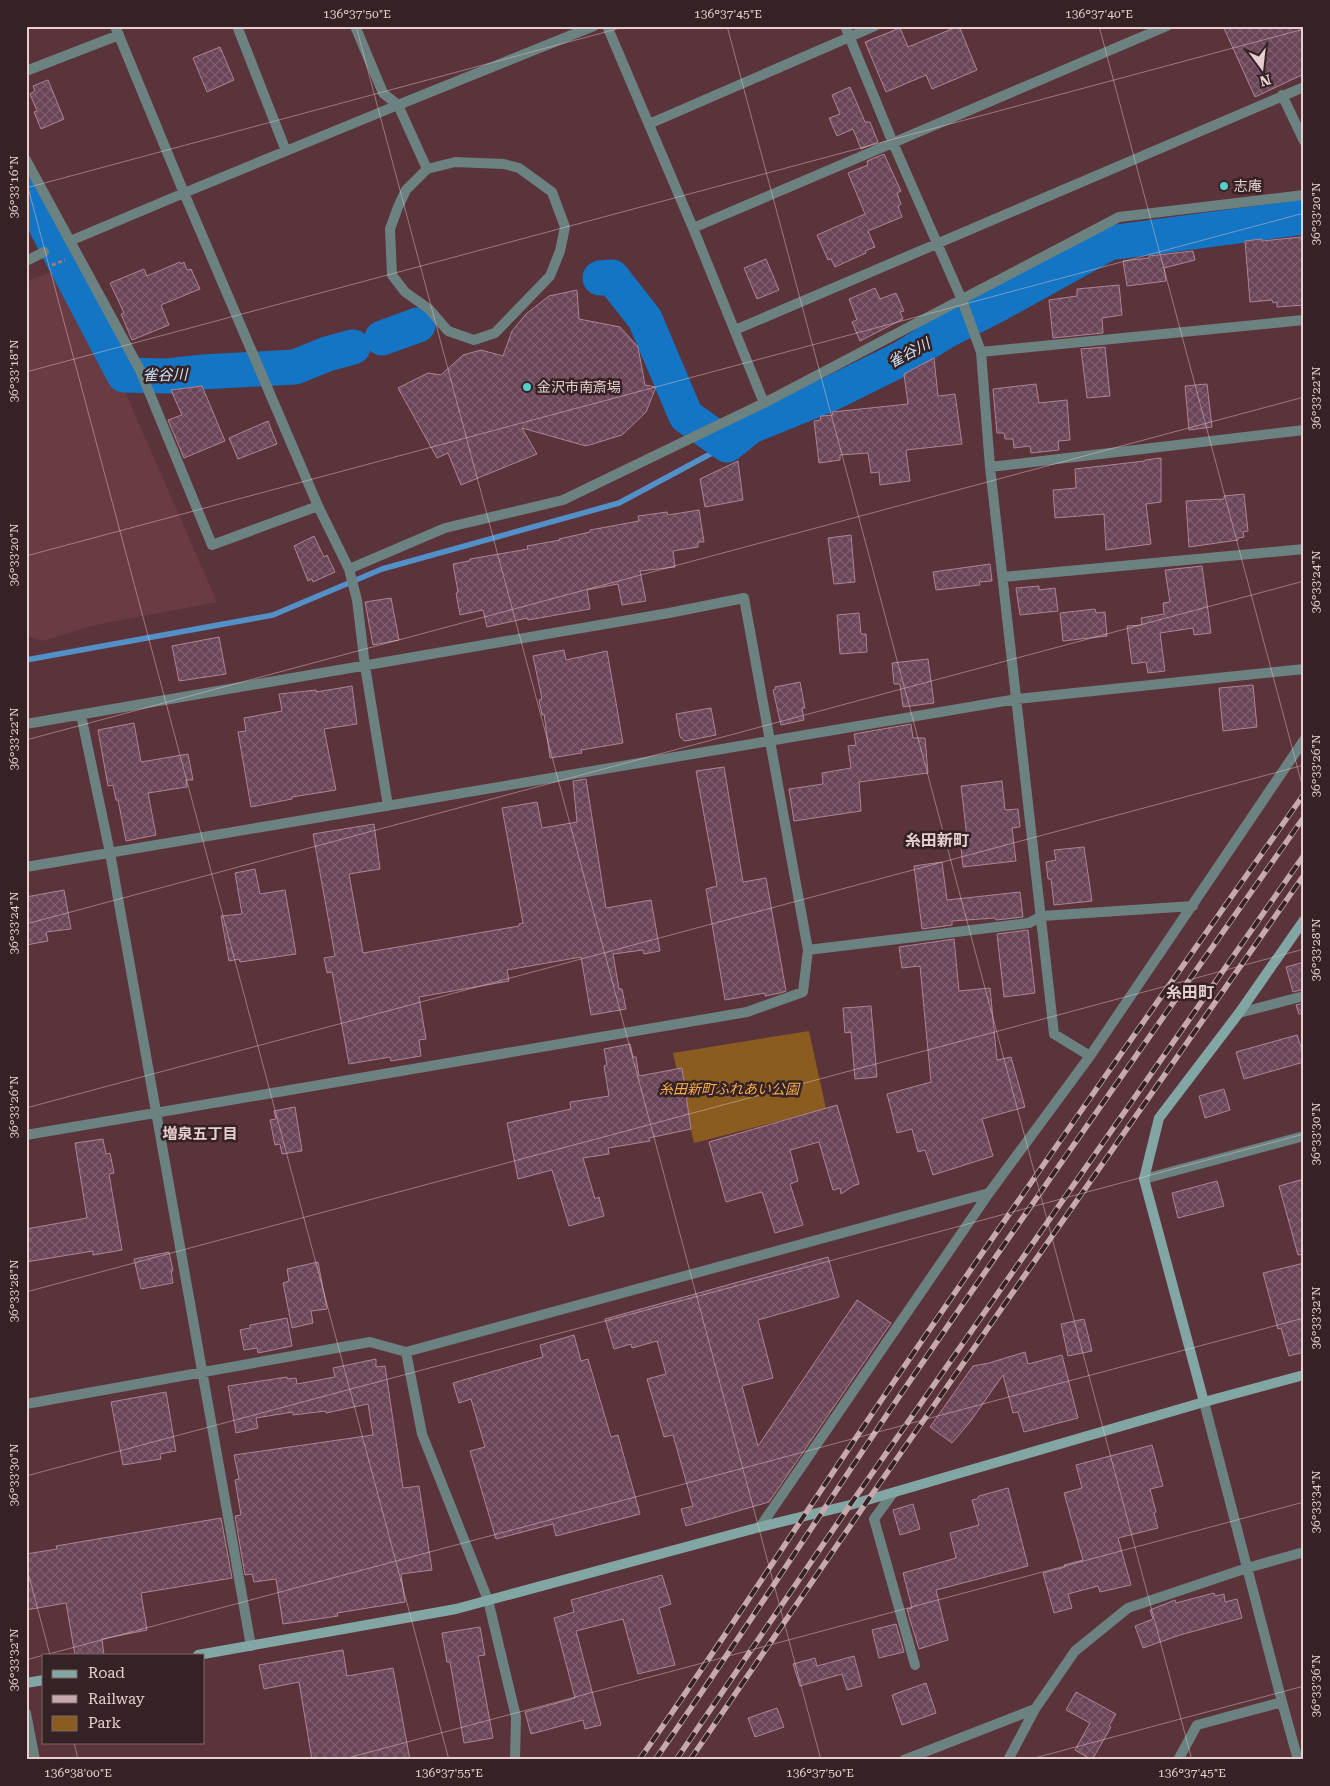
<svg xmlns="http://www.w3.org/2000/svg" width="1330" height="1786" font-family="'Roboto Serif','Noto Sans JP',serif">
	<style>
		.built { fill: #6b3b43 }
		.park { fill: #8a5c20 }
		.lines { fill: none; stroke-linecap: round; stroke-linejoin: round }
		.stream { stroke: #5390c7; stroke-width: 5.5 }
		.river { stroke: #1375c3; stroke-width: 35 }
		.building { fill: url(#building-cross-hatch); stroke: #ad8396 }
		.path { stroke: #9b797f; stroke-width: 3; stroke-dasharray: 4 2.5; stroke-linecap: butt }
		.lane { stroke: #6c8280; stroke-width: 10 }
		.street { stroke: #6c8280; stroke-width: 10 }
		.secondary { stroke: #82a6a3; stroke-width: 10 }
		.rail-casing { stroke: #c6a9ad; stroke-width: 5.5 }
		.rail { stroke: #342224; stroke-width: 4; stroke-dasharray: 11; stroke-linecap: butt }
		.ticks { fill: none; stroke: #e7ced1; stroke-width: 1; stroke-opacity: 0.45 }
		.poi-dot { fill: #55cec6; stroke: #342224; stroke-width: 2 }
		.labels { text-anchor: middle; stroke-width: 5; stroke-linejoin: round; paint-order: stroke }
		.poi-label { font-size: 14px; fill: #e7ced1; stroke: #342224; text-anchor: start }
		.park-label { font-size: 14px; font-style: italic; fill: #faae4e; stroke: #342224 }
		.water-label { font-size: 15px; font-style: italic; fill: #cde1f5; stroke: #342224 }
		.neighbourhood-label { font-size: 15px; font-weight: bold; fill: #e7ced1; stroke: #342224 }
		.quarter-label { font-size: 16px; font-weight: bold; fill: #e7ced1; stroke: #342224 }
		.neatline { fill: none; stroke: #e7ced1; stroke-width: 2 }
		.ticks-label { font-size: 12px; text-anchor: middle; fill: #e7ced1 }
	</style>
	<defs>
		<pattern id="building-cross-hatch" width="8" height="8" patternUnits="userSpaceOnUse" patternTransform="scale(1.25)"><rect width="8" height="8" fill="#6a4557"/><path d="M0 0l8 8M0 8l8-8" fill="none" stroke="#7f5f6e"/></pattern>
	</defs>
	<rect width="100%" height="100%" fill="#5b333a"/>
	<path class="built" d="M58,269L126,394L217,602L91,626L43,641L30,637L26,638V282Z"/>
	<path class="park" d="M809,1031L826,1109L694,1143L673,1053Z"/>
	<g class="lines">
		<path class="stream" d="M26,660L273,615L382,569L619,503L727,445"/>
		<path class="river" d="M26,188L124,375L168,376L202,372L295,367L327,354L353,347
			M600,278L612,277L645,319L686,416L727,445L751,426L828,395L901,359L946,331L995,306L1109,243L1304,217
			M382,338L418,325"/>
	</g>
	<path class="building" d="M959,26L977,70L932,89L926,75L886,92L865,42L900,28L908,47Z
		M1223,26H1304V74L1255,97Z
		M220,47L234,80L207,92L193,58Z
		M48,80L64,119L41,129L34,112L37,111L30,94L35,91L33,86Z
		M850,87L865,122H870L878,142L861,149L853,129L837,136L829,118L840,114L832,95Z
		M884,154L901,191L897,193L901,204L898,206L902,217L868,231L875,247L865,251L866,253L835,267L831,259L828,260L817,235L865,214L848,173L868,165L867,161Z
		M1301,237L1304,261V305L1277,307V302L1273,303L1272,300L1250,302L1245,241L1262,239V241Z
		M1193,251L1195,260L1164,268L1166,281L1127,286L1123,261L1149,258V256Z
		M766,259L779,290L757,299L744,268Z
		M180,262L181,264L184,262L187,270L191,269L200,289L161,305L169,325L132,340L121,314L124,313L110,283L144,269L147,276Z
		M1119,285L1122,315L1102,318L1103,333L1053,338L1049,300L1077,296V289Z
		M875,288L880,299L896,293L904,311L900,312L903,319L860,341L852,322L857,320L849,299Z
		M577,290L579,319L620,327L638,347L645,385L656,387L646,412L622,435L586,446L522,428L537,454L461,485L448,453L437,458L398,388L428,373L441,375L463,355L481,350L503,356L512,331L526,314L549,296Z
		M1105,347L1110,396L1087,398L1081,349Z
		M934,358L938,396L955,394L962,444L906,450L910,481L880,485L879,472L871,473L868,453L840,455V460L819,463L814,421L820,420L821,416L833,415L832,412L908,404L904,374Z
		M1036,384L1039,403L1067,400L1070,440L1058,441L1059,450L1031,453L1030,446L1014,448L1013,439H1005L1004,433H997L993,389Z
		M1207,384L1212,427L1189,430L1185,386Z
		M202,386L225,441L184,458L168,420L182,415L171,390Z
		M268,421L277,444L238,459L229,438Z
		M1161,458V502L1146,504L1151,544L1106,550L1104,514L1055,518L1053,490L1076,488L1075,469L1145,461V460Z
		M738,461L743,500L705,507L700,479Z
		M1244,494L1248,531L1243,532L1244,537L1238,538V540L1189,547L1186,501L1224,499V496Z
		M699,510L704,542H698V547L673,551L675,567L640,571L646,601L622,605L618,584L587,590L590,609L528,620L527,618L487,627L483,610L460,615L456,593L458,592L453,564L469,561L470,559L528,549L527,546L560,540L559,539L590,532V530L639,521L638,516L667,512L668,515Z
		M851,535L855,582L834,584L828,538Z
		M314,536L324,557L327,555L335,572L313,582L312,579L308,581L294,546Z
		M990,564L992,581L979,582L980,585L936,590L933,572Z
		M1202,566L1211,633L1194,635L1193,628L1160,633L1165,671L1148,673L1146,662L1132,664L1127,626L1142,625L1141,618L1164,614L1163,603L1170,602L1165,570Z
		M1039,586V590L1055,588L1058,611L1020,615L1016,588Z
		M391,598L399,640L373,645L365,602Z
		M1095,609L1096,613L1105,612L1107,636L1063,641L1060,613Z
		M859,613L861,634H866L867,652L840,654L837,615Z
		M219,637L226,674L179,681L172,646Z
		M564,650L566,660L607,651L623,743L581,750L582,753L550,758L544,714L542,715L539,700L542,699L533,656Z
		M928,659L934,703L903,707L900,684H894L892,663Z
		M800,682L805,708H802L804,720L781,725L773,690L776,689L775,687Z
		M1253,685L1257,727L1223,731L1219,688Z
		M352,686L357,724L324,729L336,790L292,797V799L251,807L238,732L246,731L244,718L282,711L279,694L316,690V692Z
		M711,708L716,735L685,741L680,737L676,714Z
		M134,723L141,762L188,754L193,780H186L187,787L148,793L156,835L126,841L118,800H116L113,785L108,786L98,730Z
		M911,724L913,738H925L928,773L859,782L861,811L794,821L789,789L823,784L822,773L851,768L848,746L856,745L854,734Z
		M724,767L743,882L766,878L786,991L780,993L765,996V993L725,1000L706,889L717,886L696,771Z
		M586,779L606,908L651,900L660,951L644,954L643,950L613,954L619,989H622L626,1009L591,1015L581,957L507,970L509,981L419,997L426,1039L419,1040L421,1056L391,1061L390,1057L349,1064L332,972L327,973L324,958L335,956L313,834L374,824L380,869L349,874L363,953L519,926V924L523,923L502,808L537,802L542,828L577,822L573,781Z
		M1002,781L1005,810L1018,809L1020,827L1012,828L1016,861L963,867L960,838L967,837L961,786Z
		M1084,847L1092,901L1054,905L1051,879H1048L1046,862L1056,860L1054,850Z
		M942,862L947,900L1020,892L1023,917L996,920L995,918L952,921V925L922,929L914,866Z
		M255,869L260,894L285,890L296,954L240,962L239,959L229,961L221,916L242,914L235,873Z
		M64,890L71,929L46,932L48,941L26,945V897Z
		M1028,930L1035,993L1004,997L997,934Z
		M954,939L959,991L990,988L997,1060L1011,1057L1025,1107L982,1119L993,1156L933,1175L925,1150L918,1152L912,1129L897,1133L887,1094L931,1082L920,966L902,968L899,947Z
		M1304,962V989L1293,992L1286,967Z
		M1304,1003V1014H1299L1296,1005Z
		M871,1006L877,1077L855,1079L851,1032L845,1033L843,1008Z
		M1297,1035L1304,1056V1062L1244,1079L1236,1052Z
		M630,1044L633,1057H636L639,1076L682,1068L691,1129L649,1138L650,1141L608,1148L609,1154L583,1158L595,1199L599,1197L604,1216L569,1226L552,1170L518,1179L507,1123L571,1109L570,1102L609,1096L604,1066L607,1065L604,1049Z
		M1224,1089L1230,1110L1205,1118L1199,1096Z
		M837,1105L859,1184L853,1186L841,1194L840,1188L833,1190L819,1142L790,1150L798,1181L790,1184L803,1225L775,1233L762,1192L726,1202L709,1142Z
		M295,1107L302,1151L282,1154L280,1144L275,1145L270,1120L276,1119L274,1111Z
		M103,1139L106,1154L110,1153L114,1173L109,1174L122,1250L93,1255V1251L26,1262V1229L87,1218L75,1143Z
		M1304,1179V1254L1298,1255L1279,1186Z
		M1217,1181L1224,1206L1178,1218L1172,1193Z
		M169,1252L173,1271H171L173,1283L141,1289L134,1259Z
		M828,1257L839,1297L758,1320L773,1378L742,1386L758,1446L857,1300L891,1323L769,1502L686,1526L681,1509L693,1506L673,1435L664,1437L647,1379L666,1374L657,1341L632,1348L631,1344L614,1349L605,1319Z
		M318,1262L327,1309L311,1311L313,1323L292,1328L283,1283L289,1281L287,1269Z
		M1304,1263V1352L1289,1356L1281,1328L1278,1329L1263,1273Z
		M287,1318L292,1346L258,1353L257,1348L244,1350L240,1330L250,1328V1325Z
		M1084,1319L1092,1351L1068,1356L1061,1324Z
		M574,1335L581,1361L588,1359L611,1437L618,1435L640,1514L556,1536L553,1524L496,1539L470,1451L485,1447L471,1399L459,1403L453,1383L543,1357L540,1345Z
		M1025,1352L1028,1364L1062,1355L1078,1418L1024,1432L1018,1412L1013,1413L1003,1375L970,1422L952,1443L930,1427L973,1366L989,1363Z
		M376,1359V1367L385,1366L403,1488L419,1486L432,1570L401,1574L405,1602L337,1613L338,1616L283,1624L276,1579L254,1582L252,1574L245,1575L235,1516L241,1515L235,1480L239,1479L234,1455L373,1435L368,1404L326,1413V1411L293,1415V1412L256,1418L258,1428L236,1433L228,1386L287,1377V1379L296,1378L297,1384L335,1377L333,1368Z
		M166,1392L176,1451L160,1454L161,1459L123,1465L111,1402Z
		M1152,1445L1163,1486L1150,1489L1156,1512L1154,1513L1158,1528L1118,1538L1131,1585L1100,1592L1098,1586L1068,1594L1072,1608L1054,1613L1043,1573L1065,1567L1064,1565L1083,1560L1064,1493L1082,1488L1076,1465Z
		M1008,1488L1028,1566L936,1590L948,1640L919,1649L910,1620L907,1609L912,1608L903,1573L956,1558L950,1533L979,1525L972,1500L977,1499L979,1496Z
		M913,1504L920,1529L900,1535L893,1510Z
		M221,1518L232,1578L141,1593L147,1630L102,1639L104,1655H75L66,1603L26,1610V1554L57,1549L56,1546Z
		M662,1575L671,1604L659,1608L675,1665L638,1674L623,1619L576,1631L601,1725L585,1729L583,1720L531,1734L525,1712L575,1698L554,1618L574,1612L571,1600Z
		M1214,1593L1215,1596L1224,1594L1225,1602L1237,1599L1242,1618L1180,1635L1143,1648L1135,1626L1153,1619L1150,1610L1175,1600L1176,1603Z
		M896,1624L904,1652L879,1658L872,1630Z
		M480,1627L485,1655L478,1656L493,1738L464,1743L450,1662H447L442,1633Z
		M343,1650L347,1676L393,1668L410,1760H312L299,1682L264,1689L259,1665Z
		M854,1656L862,1686L847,1690L842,1674L800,1686L793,1664L815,1658L817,1666Z
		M926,1683L936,1713L902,1725L892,1695Z
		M1076,1692L1116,1714L1109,1726L1111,1727L1092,1760L1075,1750L1090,1723L1066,1710Z
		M777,1708L784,1727L755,1737L748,1718Z"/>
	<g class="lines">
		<path class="path" d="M52,265L65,260"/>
		<path class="lane" d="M398,105L427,169
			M455,162L504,164L519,168L552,192L565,227L560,251L550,276L495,333L474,340L448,331L429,309L405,292L392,275L390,229L398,207L406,190L427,169Z"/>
		<path class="street" d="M237,26L286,151
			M355,26L383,93L398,105L184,193L318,506L349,569L357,600L365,666L388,806
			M607,26L693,228L764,403
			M845,26L893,143L962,300L981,352L990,467L1054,1034L1090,1056
			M26,71L119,35
			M1282,95L1304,141
			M398,105L594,26
			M649,124L875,26
			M26,160L140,370L212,545L318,506
			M693,228L1167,26
			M70,241L184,193L115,26
			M26,261L44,252
			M735,330L1304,87
			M981,352L1304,320
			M990,467L1304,430
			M349,569L445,528L563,500L764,403L1119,217L1304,195
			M1003,577L1304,549
			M81,715L110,853L251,1646
			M26,724L669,613L744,598L808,950
			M26,867L1017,699L1304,669
			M1239,1013L1304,996
			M26,1135L747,1012L803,992L808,950L1029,923L1042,916L1193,906
			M1144,1179L1304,1136
			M406,1352L422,1434L488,1600L516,1717L515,1760
			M1204,1402L1282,1702L1298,1760
			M26,1404L370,1342L406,1352L989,1193
			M893,1493L874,1519L915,1665
			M760,1527L989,1193L1090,1056L1304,740
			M26,1713L35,1760
			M904,1760L1035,1709
			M1008,1760L1035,1709L1075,1651L1128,1608L1247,1568L1304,1552
			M1178,1760L1197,1725L1282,1702"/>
		<path class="secondary" d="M1304,920L1239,1013L1159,1118L1144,1179L1204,1402L1304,1375
			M198,1655L456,1609L760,1527L850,1505L1204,1402
			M26,1683L44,1680"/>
		<defs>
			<path id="rail" d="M639,1760C721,1644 797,1525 876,1408C1016,1202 1160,998 1304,794
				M655,1760C734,1647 809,1531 886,1416C1023,1215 1164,1016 1304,817
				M676,1760L850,1505L1304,855
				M690,1760L868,1500L1304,875"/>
		</defs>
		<use href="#rail" class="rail-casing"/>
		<use href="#rail" class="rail"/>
	</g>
	<path class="ticks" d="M356,26L821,1760M727,26L1192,1760M1099,26L1304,792M26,180L449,1760M26,188L628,26M26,372L1304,29M26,556L1304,213M26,740L1304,397M26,924L1304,581M26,1108L1304,765M26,1292L1304,949M26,1476L1304,1134M26,1565L50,1655M45,1655L1304,1318M26,1660L44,1655M74,1742L78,1760M340,1760L1304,1502M1027,1760L1304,1686"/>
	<g class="poi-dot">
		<circle cx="1224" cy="186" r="5"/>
		<circle cx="527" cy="387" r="5"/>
	</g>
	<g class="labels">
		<g class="poi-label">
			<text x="1234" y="191">志庵</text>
			<text x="537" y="392">金沢市南斎場</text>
		</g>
		<g class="park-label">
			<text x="729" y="1094">糸田新町ふれあい公園</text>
		</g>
		<g class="water-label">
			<text transform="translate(909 353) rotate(-28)" y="5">雀谷川</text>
			<text transform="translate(165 375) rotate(-1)" y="5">雀谷川</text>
		</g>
		<g class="neighbourhood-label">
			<text x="200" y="1139">増泉五丁目</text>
		</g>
		<g class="quarter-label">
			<text x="937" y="846">糸田新町</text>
			<text x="1190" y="998">糸田町</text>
		</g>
	</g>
	<rect width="1330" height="1786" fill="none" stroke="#342224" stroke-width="55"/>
	<rect x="42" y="1654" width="162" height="90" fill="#342224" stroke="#7c6769"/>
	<rect x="52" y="1670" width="25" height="8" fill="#82a6a3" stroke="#7c6769"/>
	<text x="88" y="1678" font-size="15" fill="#e7ced1">Road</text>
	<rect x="52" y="1695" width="25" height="8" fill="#c6a9ad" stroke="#7c6769"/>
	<text x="88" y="1704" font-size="15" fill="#e7ced1">Railway</text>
	<rect x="52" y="1716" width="25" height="15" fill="#8a5c20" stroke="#7c6769"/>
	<text x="88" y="1728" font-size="15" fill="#e7ced1">Park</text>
	<g transform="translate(1262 68) rotate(165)" stroke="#342224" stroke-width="4" paint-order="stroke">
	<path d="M0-4L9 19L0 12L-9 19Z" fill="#e7ced1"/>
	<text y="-8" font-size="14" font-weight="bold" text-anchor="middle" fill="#e7ced1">N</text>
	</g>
	<rect x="28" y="28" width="1274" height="1730" class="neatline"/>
	<g class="ticks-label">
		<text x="357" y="18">136°37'50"E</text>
		<text x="728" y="18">136°37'45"E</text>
		<text x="1099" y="18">136°37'40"E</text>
		<text transform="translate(14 187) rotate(-90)" y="4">36°33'16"N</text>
		<text transform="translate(1316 214) rotate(-90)" y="4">36°33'20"N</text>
		<text transform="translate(14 371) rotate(-90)" y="4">36°33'18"N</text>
		<text transform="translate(1316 398) rotate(-90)" y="4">36°33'22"N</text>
		<text transform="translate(14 555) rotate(-90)" y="4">36°33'20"N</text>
		<text transform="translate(1316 582) rotate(-90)" y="4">36°33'24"N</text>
		<text transform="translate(14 739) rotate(-90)" y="4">36°33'22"N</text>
		<text transform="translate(1316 766) rotate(-90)" y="4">36°33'26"N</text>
		<text transform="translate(14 923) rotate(-90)" y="4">36°33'24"N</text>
		<text transform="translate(1316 950) rotate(-90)" y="4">36°33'28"N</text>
		<text transform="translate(14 1107) rotate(-90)" y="4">36°33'26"N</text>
		<text transform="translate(1316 1134) rotate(-90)" y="4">36°33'30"N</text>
		<text transform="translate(14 1291) rotate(-90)" y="4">36°33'28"N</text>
		<text transform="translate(1316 1318) rotate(-90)" y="4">36°33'32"N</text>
		<text transform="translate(14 1475) rotate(-90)" y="4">36°33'30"N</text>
		<text transform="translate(1316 1502) rotate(-90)" y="4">36°33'34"N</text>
		<text transform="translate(14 1660) rotate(-90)" y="4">36°33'32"N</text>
		<text transform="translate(1316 1686) rotate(-90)" y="4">36°33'36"N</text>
		<text x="78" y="1777">136°38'00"E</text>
		<text x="449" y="1777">136°37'55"E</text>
		<text x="820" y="1777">136°37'50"E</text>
		<text x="1192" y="1777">136°37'45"E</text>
	</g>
</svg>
